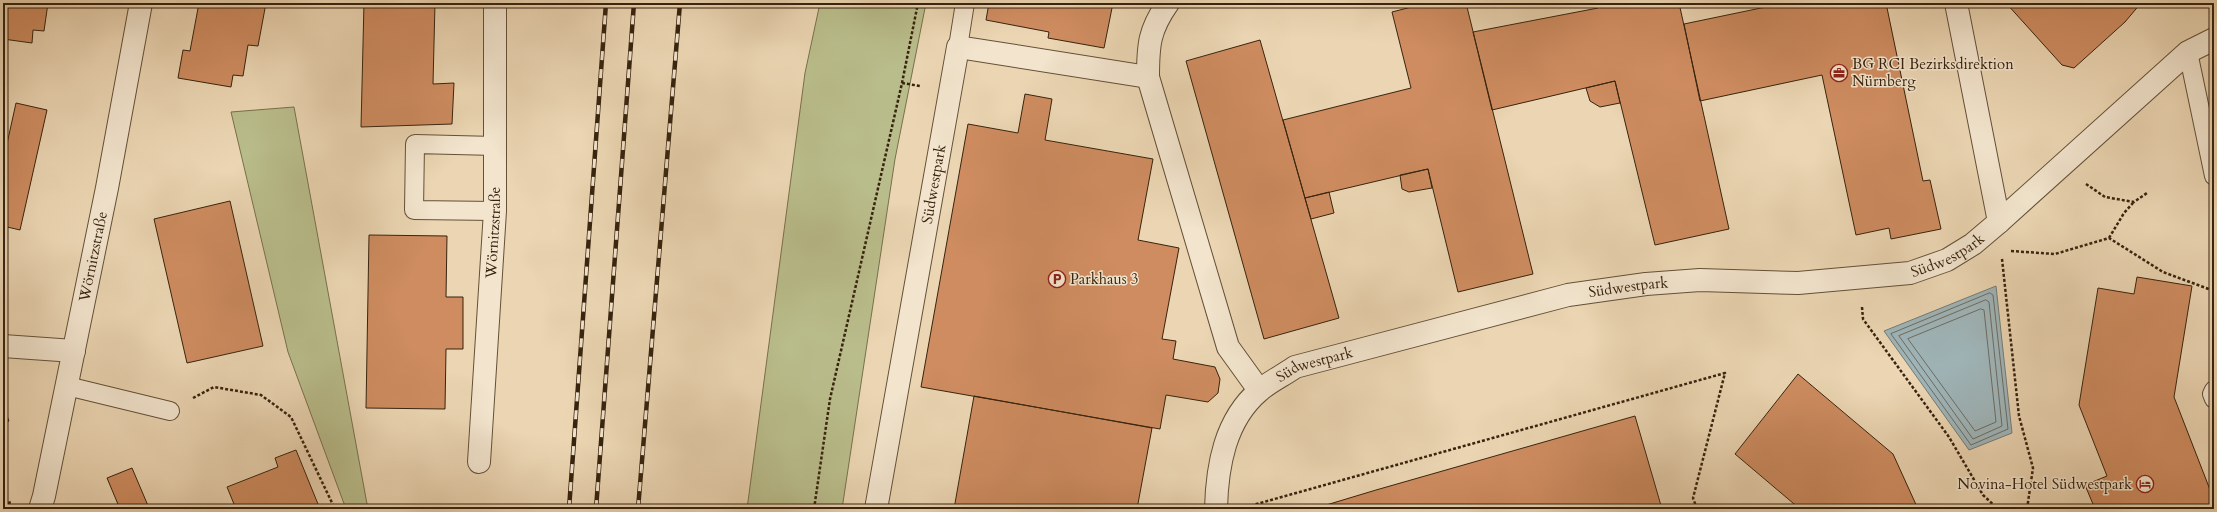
<svg xmlns="http://www.w3.org/2000/svg" width="2217" height="512" font-family="Cardo,serif">
	<style>
		.green { fill: #b9bd8b; stroke: #78704c }
		.water { fill: #9fb5b9; stroke: #757b75 }
		.lines { fill: none; stroke-linecap: round; stroke-linejoin: round }
		.shore { stroke: #6b6c64; stroke-width: 1 }
		.building { fill: #ce8c60; stroke: #37230e }
		.lane-casing { stroke: #645037; stroke-width: 20 }
		.street-casing { stroke: #645037; stroke-width: 24 }
		.path { stroke: #37230e; stroke-width: 2.5; stroke-dasharray: 3 2; stroke-linecap: butt }
		.lane { stroke: #f2e4cd; stroke-width: 18 }
		.street { stroke: #f2e4cd; stroke-width: 22 }
		.rail-casing { stroke: #37230e; stroke-width: 4.5 }
		.rail { stroke: #f2e4cd; stroke-width: 3; stroke-dasharray: 9; stroke-linecap: butt }
		.labels { text-anchor: middle; stroke-width: 3; stroke-linejoin: round; paint-order: stroke }
		.poi-label { font-size: 15px; fill: #37230e; stroke: #f2e4cd; text-anchor: start }
		.street-label { font-size: 15px; fill: #37230e; stroke: #f2e4cd }
	</style>
	<rect width="100%" height="100%" fill="#ebd5b2"/>
	<filter id="stains"><feTurbulence type="fractalNoise" baseFrequency=".005" numOctaves="4"/><feColorMatrix values="0 0 0 0 .2 0 0 0 0 .09 0 0 0 0 .02 0 0 0 .5 -.17"/></filter>
	<radialGradient id="worn" r=".72"><stop offset=".6" stop-color="#630" stop-opacity="0"/><stop offset="1" stop-color="#630" stop-opacity=".3"/></radialGradient>
	<path class="green" d="M820,3H926L895,159L842,509H747L805,73Z
		M294,107L367,504L370,509H346L288,352L231,112Z"/>
	<path class="water" d="M1996,286L2012,433L1969,450L1884,331Z"/>
	<g class="lines">
		<path class="shore" d="M1990,293L1993,295L2008,429L1971,445L1891,334Z
			M1986,300L1989,302L2002,426L1973,439L1899,336Z
			M1981,309L1984,310L1996,422L1975,431L1908,339Z"/>
	</g>
	<path class="building" d="M3,3H48L44,31L33,30L32,43L3,39Z
		M199,3H266L258,46L248,45L243,76L233,75L231,87L178,78L183,50L190,51Z
		M364,3H435L433,84L454,83L452,124L361,127Z
		M989,3H1113L1104,48L1048,38L1049,32L986,20Z
		M1427,3H1466L1533,274L1458,292L1428,169L1305,198L1283,120L1411,88L1392,12Z
		M1597,3H1679L1729,229L1655,245L1615,81L1492,110L1473,32L1598,8Z
		M1785,3H1886L1923,181L1930,180L1941,229L1891,239L1889,228L1856,235L1822,75L1700,101L1684,24Z
		M2006,3H2141L2125,22L2074,68L2062,65Z
		M1260,40L1339,318L1264,339L1186,61Z
		M1615,81L1620,103L1600,107L1590,101L1586,88Z
		M1025,94L1052,99L1045,140L1153,159L1138,240L1179,248L1162,339L1176,341L1173,359L1215,367L1220,379L1218,393L1208,402L1166,395L1160,429L921,387L968,124L1018,133Z
		M16,103L47,110L20,230L3,226V162Z
		M1428,169L1432,188L1409,192L1402,189L1400,175Z
		M1329,192L1334,213L1311,219L1305,198Z
		M230,201L263,346L187,363L154,219Z
		M369,235L447,236L446,297H463V349H446L445,409L366,408Z
		M2137,277L2192,286L2174,397L2214,500V509H2095L2085,485L2107,476L2079,405L2098,288L2134,294Z
		M3,279L6,289L3,290Z
		M1798,374L1893,454L1918,509H1800L1735,454Z
		M974,396L1152,428L1137,509H954Z
		M3,405L9,421L3,424Z
		M1635,416L1662,509H1313L1376,490Z
		M296,450L320,509H236L227,487L278,467L275,458Z
		M132,468L149,508L147,509H120L107,478Z"/>
	<g class="lines">
		<defs>
			<path id="lane" d="M958,47L965,3
				M2188,52L2214,176
				M495,211L414,210L415,144L495,146
				M67,386L170,411
				M2214,390L2212,394L2214,399"/>
			<g id="street">
				<path d="M1168,3C1149,30 1148,45 1148,77L1228,347L1259,390"/>
				<path d="M1956,3L1999,222"/>
				<path d="M3,346L74,351"/>
				<path id="s1" d="M479,462L495,211V3"/>
				<path id="s2" d="M40,509L44,496L107,188L141,3"/>
				<path id="s3" d="M876,509L958,47L1148,77"/>
				<path id="s4" d="M1216,509C1217,466 1225,420 1259,391C1269,382 1284,375 1295,367L1568,295L1646,284L1700,280L1798,283L1910,273L1947,260L1973,244L1999,222L2188,52L2214,39"/>
			</g>
		</defs>
		<use href="#lane" class="lane-casing"/>
		<use href="#street" class="street-casing"/>
		<path class="path" d="M902,83L920,86
			M2086,184L2105,197L2134,202L2147,193
			M2109,238L2124,213L2133,203
			M2011,251L2055,254L2109,238L2163,272L2214,291
			M2002,259L2019,416L2033,468L2027,509
			M1862,307L1863,319L1949,437L1983,495L1998,509
			M193,398L214,387L261,395L291,417L335,509
			M3,504L12,502
			M1246,507L1725,373L1693,498L1697,509
			M814,509L830,399L902,83L918,3"/>
		<use href="#lane" class="lane"/>
		<use href="#street" class="street"/>
		<defs>
			<path id="rail" d="M569,509L606,3
				M596,509L634,3
				M638,509L680,3"/>
		</defs>
		<use href="#rail" class="rail-casing"/>
		<use href="#rail" class="rail"/>
	</g>
	<defs>
		<symbol id="office-ring" viewBox="-11 -11 22 22"><circle r="9.5" fill="#f2e4cd" stroke="#8f2418" stroke-width="1.5"/><path d="M-6-3h4V-5.5h4V-3h4V5H-6ZM-1-4.5V-3h2v-1.5ZM-6 0V1H6V0Z" fill="#8f2418"/></symbol>
		<symbol id="parking-ring" viewBox="-11 -11 22 22"><circle r="9.5" fill="#f2e4cd" stroke="#8f2418" stroke-width="1.5"/><path d="M-3.5-5.5H1a3.5 3.5 0 0 1 0 7H-1V5.5H-3.5ZM-1-3.4V-.6H.8a1.4 1.4 0 0 0 0-2.8Z" fill="#8f2418"/></symbol>
		<symbol id="hotel-ring" viewBox="-11 -11 22 22"><circle r="9.5" fill="#f2e4cd" stroke="#8f2418" stroke-width="1.5"/><path d="M-6-4.5h1.5V1H6V5H4.5V3h-9V5H-6ZM-4 0a1.8 1.8 0 1 1 3.6 0ZM.5 0V-2.5h3Q6-2.5 6 0Z" fill="#8f2418"/></symbol>
	</defs>
	<g fill-rule="evenodd">
		<use href="#office-ring" x="1829" y="63" width="20" height="20"/>
		<use href="#parking-ring" x="1047" y="269" width="20" height="20"/>
		<use href="#hotel-ring" x="2135" y="474" width="20" height="20"/>
	</g>
	<g class="labels">
		<g class="poi-label">
			<text x="1852" y="69">BG RCI Bezirksdirektion<tspan x="1852" dy="17">Nürnberg</tspan></text>
			<text x="1070" y="284">Parkhaus 3</text>
			<text x="2132" y="489" text-anchor="end">Novina-Hotel Südwestpark</text>
		</g>
		<g class="street-label">
			<text dy="5" stroke="none"><textPath href="#s3" startOffset="330">Südwestpark</textPath></text>
			<text dy="5" stroke="none"><textPath href="#s1" startOffset="230">Wörnitzstraße</textPath></text>
			<text dy="5" stroke="none"><textPath href="#s4" startOffset="840">Südwestpark</textPath></text>
			<text dy="5" stroke="none"><textPath href="#s2" startOffset="258">Wörnitzstraße</textPath></text>
			<text dy="5" stroke="none"><textPath href="#s4" startOffset="516">Südwestpark</textPath></text>
			<text dy="5" stroke="none"><textPath href="#s4" startOffset="192">Südwestpark</textPath></text>
		</g>
	</g>
	<rect width="2217" height="512" fill="none" stroke="#ebd5b2" stroke-width="16"/>
	<rect x="4" y="4" width="2209" height="504" fill="none" stroke="#37230e" stroke-width="2"/>
	<rect x="8" y="8" width="2201" height="496" fill="none" stroke="#37230e"/>
	<rect width="100%" height="100%" filter="url(#stains)"/>
	<rect width="100%" height="100%" fill="url(#worn)"/>
</svg>
